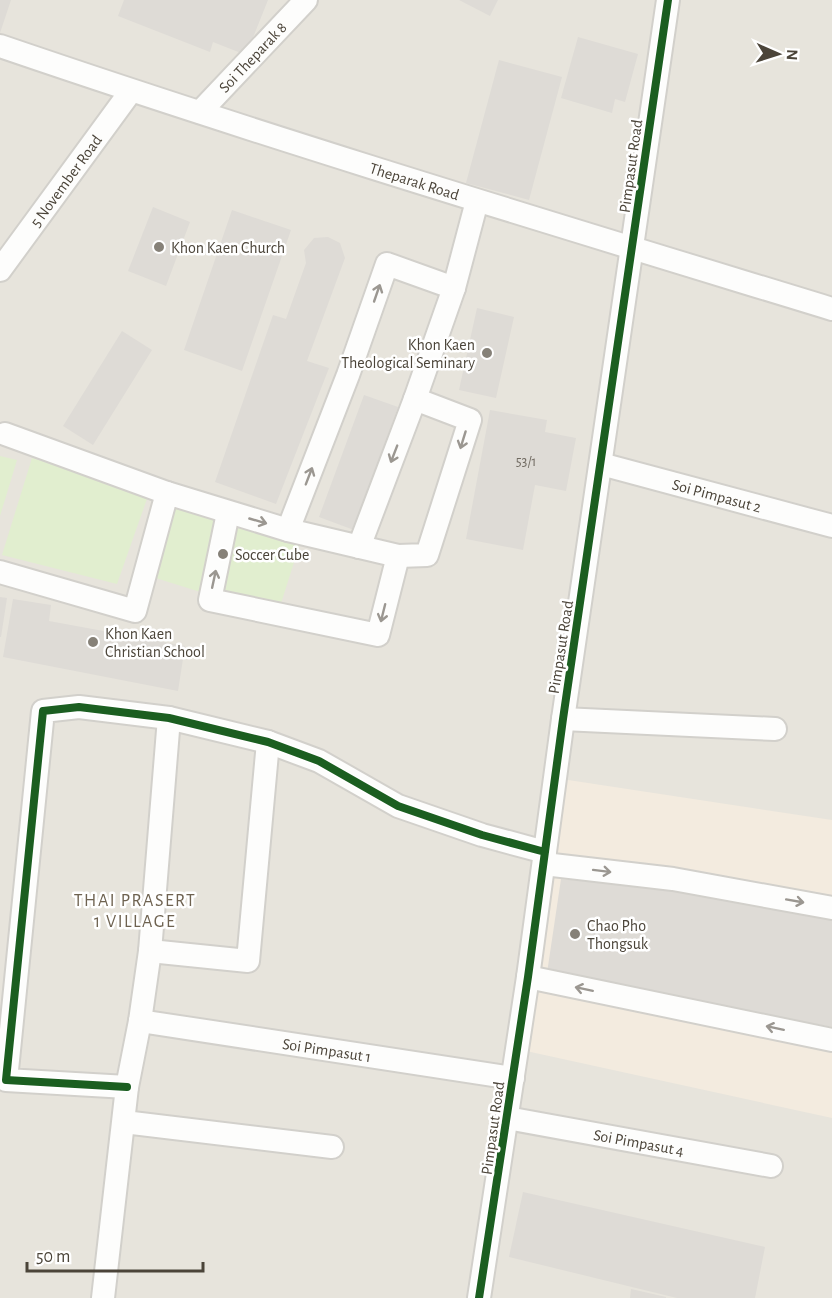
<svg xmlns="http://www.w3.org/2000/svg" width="832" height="1298" font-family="'Alegreya Sans',sans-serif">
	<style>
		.residential { fill: #e7e4dc }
		.commercial { fill: #f3ebdf }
		.green { fill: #e1eecf }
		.building { fill: #dedbd6 }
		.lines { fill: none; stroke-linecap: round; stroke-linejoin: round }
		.minor-casing { stroke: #d2d0cb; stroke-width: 26 }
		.minor { stroke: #fdfdfc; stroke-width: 22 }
		.cycleway-casing { stroke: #fff; stroke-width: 11 }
		.cycleway { stroke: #1b5e20; stroke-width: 8 }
		.oneway { stroke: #9b9791 }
		.poi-dot { fill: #868178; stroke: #fff; stroke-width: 2 }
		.labels { text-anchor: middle; stroke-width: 5; stroke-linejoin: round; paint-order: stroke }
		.number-label { font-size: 14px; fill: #706a61 }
		.street-label { font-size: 16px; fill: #4b4439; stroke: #fff }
		.poi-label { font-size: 16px; fill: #4b4439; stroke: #fff; text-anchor: start }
		.neighbourhood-label { font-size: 18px; letter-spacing: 1.5px; fill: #6e6250; stroke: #fff }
	</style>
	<rect width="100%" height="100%" fill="#f4f2ee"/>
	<path class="residential" d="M0,0H832V1298H0Z"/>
	<path class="commercial" d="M555,778L832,820V1118L517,1049Z"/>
	<path class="green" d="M0,456L17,460L0,516Z
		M32,458L149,493L117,584L2,555Z
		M170,493L303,534L277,616L143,574Z"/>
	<path class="building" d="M0,0H11L0,33Z
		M124,0H268L246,55L213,42L210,52L118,16Z
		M459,0H498L490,16Z
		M578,37L638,54L625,102L615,99L612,113L561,98Z
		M499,60L562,77L529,200L466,183Z
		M153,207L190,222L166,286L128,271Z
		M232,210L291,230L242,371L184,350Z
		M328,237L340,243L345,258L307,361L329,368L276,504L215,482L273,315L286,319L306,263L304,250L314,238Z
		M477,308L514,317L496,398L459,390Z
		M122,331L152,350L93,445L63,426Z
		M364,395L398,407L354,530L319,517Z
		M490,410L547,420L545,432L576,438L566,491L535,485L523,550L466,539Z
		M0,597L7,598L1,637H0Z
		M13,599L51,605L49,621L185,646L178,691L3,657Z
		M561,879L669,889L832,919V1027L547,973Z
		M523,1192L765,1247L755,1298H677L509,1257Z
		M631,1289L666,1297V1298H630Z"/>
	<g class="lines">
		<defs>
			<g id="minor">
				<path id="s1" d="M0,46C275,140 554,224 832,309"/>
				<path id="s2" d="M200,112L306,0"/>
				<path id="s3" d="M0,270L131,91"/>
				<path d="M5,434L167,493"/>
				<path id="s4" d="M601,464L832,526"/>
				<path d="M228,513L210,600L378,635L398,556"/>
				<path d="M288,530L348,375L387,264L454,288"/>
				<path d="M359,547L415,399L454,288L477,201"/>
				<path d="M0,572L135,611L167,493L288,530L398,556L427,555L470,420L415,399"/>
				<path d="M563,719L775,729"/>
				<path d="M544,864L673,879L832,908"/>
				<path d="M150,951L248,961L268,742"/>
				<path d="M528,977L832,1040"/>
				<path id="s5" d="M140,1021L513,1078"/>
				<path d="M127,1087L6,1080L43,711L79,707L169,718L268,742L319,761L398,806L482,835L545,852"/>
				<path id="s6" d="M507,1118L771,1166"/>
				<path d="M124,1122L332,1147"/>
				<path d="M103,1298L127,1087L140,1021L150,951L169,718"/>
				<path d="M479,1298L528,977L563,719L668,0"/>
			</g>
		</defs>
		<use href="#minor" class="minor-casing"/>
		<use href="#minor" class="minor"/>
		<defs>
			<path id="cycleway" d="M127,1087L6,1080L43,711L79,707L169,718L268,742L319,761L398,806L482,835L545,852
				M479,1298L528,977L563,719L668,0"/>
		</defs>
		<use href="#cycleway" class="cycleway-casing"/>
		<use href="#cycleway" class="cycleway"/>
	</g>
	<defs><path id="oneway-shaft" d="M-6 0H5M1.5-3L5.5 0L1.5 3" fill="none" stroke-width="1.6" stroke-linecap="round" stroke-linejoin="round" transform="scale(1.5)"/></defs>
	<g class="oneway">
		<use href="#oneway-shaft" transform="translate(377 293) rotate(-71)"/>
		<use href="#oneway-shaft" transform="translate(463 440) rotate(107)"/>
		<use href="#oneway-shaft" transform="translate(394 454) rotate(111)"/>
		<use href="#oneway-shaft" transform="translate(309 476) rotate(-69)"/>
		<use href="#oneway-shaft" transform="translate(258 521) rotate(16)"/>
		<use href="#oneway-shaft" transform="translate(214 579) rotate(-78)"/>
		<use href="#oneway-shaft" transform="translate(383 613) rotate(104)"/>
		<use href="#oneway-shaft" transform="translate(602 871) rotate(7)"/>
		<use href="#oneway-shaft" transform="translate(795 901) rotate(10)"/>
		<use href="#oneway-shaft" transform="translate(584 989) rotate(-168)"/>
		<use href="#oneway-shaft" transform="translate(775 1028) rotate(-168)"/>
	</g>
	<g class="poi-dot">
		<circle cx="159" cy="247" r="6"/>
		<circle cx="487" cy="353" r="6"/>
		<circle cx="223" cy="554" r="6"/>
		<circle cx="93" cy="642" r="6"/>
		<circle cx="575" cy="934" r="6"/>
	</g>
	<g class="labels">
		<g class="number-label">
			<text x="526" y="466">53/1</text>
		</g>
		<g class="street-label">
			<text dy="6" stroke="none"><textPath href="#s2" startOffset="76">Soi Theparak 8</textPath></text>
			<text transform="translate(630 166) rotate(-82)" y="6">Pimpasut Road</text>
			<text dy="6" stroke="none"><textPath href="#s3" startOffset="111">5 November Road</textPath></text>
			<text dy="6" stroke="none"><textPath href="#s1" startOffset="436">Theparak Road</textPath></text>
			<text dy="6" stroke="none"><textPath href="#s4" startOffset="120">Soi Pimpasut 2</textPath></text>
			<text transform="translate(560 647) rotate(-81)" y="6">Pimpasut Road</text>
			<text dy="6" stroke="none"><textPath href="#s5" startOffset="189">Soi Pimpasut 1</textPath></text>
			<text transform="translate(492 1128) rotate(-82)" y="6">Pimpasut Road</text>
			<text dy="6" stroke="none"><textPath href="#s6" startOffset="134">Soi Pimpasut 4</textPath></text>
		</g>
		<g class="poi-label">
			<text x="171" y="253">Khon Kaen Church</text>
			<text x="475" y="350" text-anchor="end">Khon Kaen<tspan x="475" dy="18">Theological Seminary</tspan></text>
			<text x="235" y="560">Soccer Cube</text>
			<text x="105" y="639">Khon Kaen<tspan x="105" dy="18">Christian School</tspan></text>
			<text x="587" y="931">Chao Pho<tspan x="587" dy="18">Thongsuk</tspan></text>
		</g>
		<g class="neighbourhood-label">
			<text x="135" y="906">THAI PRASERT<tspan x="135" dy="21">1 VILLAGE</tspan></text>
		</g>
	</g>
	<g transform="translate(778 54) rotate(93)" stroke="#ffffff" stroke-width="4.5" paint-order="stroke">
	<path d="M0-4.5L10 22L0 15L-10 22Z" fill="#4b4439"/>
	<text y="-9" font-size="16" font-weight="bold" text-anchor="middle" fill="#4b4439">N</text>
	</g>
	<path d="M27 1262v9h176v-9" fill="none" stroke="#4b4439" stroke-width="3"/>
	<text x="36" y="1262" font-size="18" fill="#4b4439" stroke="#ffffff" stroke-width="4.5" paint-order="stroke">50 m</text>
</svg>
